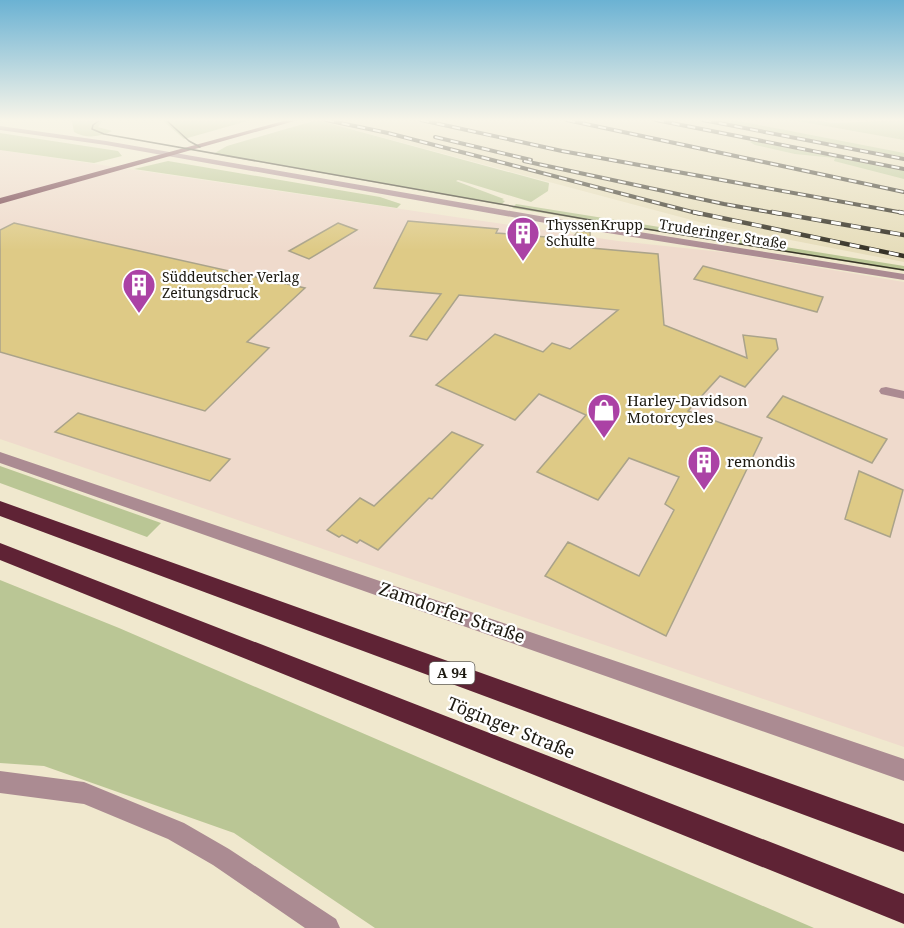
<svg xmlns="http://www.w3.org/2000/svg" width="904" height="928" font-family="'Noto Serif',serif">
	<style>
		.commercial { fill: #efdacc }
		.built { fill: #e6ddbb }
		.green { fill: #bac695 }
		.building { fill: #deca86; stroke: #aaa38a; stroke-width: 1.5 }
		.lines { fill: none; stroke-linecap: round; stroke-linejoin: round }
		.minor { fill: #ab8b92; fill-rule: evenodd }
		.major { fill: #743f4d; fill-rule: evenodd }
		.highway { fill: #5f2335; fill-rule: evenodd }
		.tram { stroke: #363227; stroke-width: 1.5 }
		.rail-far1-casing { stroke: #363227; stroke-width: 4 }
		.rail-casing { stroke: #363227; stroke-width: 4.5 }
		.rail-far1 { stroke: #fff; stroke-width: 2; stroke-dasharray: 8; stroke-linecap: butt }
		.rail { stroke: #fff; stroke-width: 3; stroke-dasharray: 10; stroke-linecap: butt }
		.labels { text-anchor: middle; stroke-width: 4.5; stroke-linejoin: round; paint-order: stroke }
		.far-poi-label { font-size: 14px; fill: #1c1910; stroke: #fff; text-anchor: start }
		.far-street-label { font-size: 14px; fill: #1c1910; stroke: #fff }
		.shield { fill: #fff; stroke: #605e58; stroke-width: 1.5 }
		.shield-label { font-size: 14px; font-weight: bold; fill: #1c1910 }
		.poi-label { font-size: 15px; fill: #1c1910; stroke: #fff; text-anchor: start }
		.near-street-label { font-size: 18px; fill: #1c1910; stroke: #fff }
	</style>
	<rect width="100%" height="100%" fill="#f0e8ce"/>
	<path class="commercial" d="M0,150L618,241L731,253L904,282V747L0,439Z"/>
	<path class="built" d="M317,120H805L904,139V262L703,223Z"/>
	<path class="green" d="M67,120H103L98,127L112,131C99,137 87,139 74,132L72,122Z
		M162,120H251L184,139Z
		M317,120L549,183L548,191L531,202L458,180L456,181L504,199L502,200L505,201L501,205L213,154L227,146Z
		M710,120H733L904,153V157Z
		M792,120H815L833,123L904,120V140Z
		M0,133L118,151L122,156L94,163L0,150Z
		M752,141L904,171V179L834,161L835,158L795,154L755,145L750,142Z
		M168,161L380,197L401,204L397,208L134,169Z
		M516,204L904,266V271L512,208Z
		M0,466L161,523L147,537L0,483Z
		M0,580L119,628L814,928H375L234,833L44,766L0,763Z"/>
	<path class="building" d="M408,221L498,229L496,233L572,239L578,231L590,232L591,248L658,254L664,325L747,358L743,335L776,339L778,349L745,387L720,376L688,411L762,438L666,636L545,576L568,542L639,576L674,510L665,504L679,477L629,458L598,500L537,472L586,415L539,394L515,420L436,385L495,334L543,352L552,343L570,349L618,310L459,295L427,340L410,336L441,294L374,288Z
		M14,223L305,288L247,342L269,348L205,411L0,352V230Z
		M338,223L357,230L309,259L289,251Z
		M703,266L823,297L817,312L694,279Z
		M783,396L887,439L872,463L767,417Z
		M78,413L230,459L210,481L55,432Z
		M452,432L483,445L432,499L429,498L378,550L360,540L357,543L342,535L339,537L327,530L360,498L374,506Z
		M859,471L903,490L890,537L845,519Z"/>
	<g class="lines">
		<path class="minor" d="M0,126L106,141L551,218L904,274V280L551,224L106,145L0,130Z
			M886,387L904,391V399L881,394L879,391L881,388Z
			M0,452L904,759V781L0,463Z
			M0,771L84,782L184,823L229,849L336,919L340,928H305L213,865L168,839L84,804L0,793Z"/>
		<path class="major" d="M287,120H298L0,204V198Z"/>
		<path class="highway" d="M0,501L904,824V852L0,516Z
			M0,543L904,894V924L0,560Z"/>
		<path class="tram" d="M100,120L93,125L92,129L104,134L596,221L904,270
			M166,120L189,141L200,147"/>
		<defs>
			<path id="rail-far1" d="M326,120L388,133L700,214
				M421,120L562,151L904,213
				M567,120L904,192
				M656,120L904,169
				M703,120L904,159
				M435,137L531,160
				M524,161L724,204L780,214"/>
			<path id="rail" d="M693,212L904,256
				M772,212L904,235
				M899,212L904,213"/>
		</defs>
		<use href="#rail-far1" class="rail-far1-casing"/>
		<use href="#rail" class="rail-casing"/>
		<use href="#rail-far1" class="rail-far1"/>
		<use href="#rail" class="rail"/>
	</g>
	<linearGradient id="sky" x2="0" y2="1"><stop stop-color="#6bb2d3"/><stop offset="0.48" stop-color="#f8f5e9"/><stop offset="1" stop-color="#f8f5e9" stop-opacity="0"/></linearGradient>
	<rect width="904" height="250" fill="url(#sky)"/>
	<defs>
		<symbol id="building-pin" viewBox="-11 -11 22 30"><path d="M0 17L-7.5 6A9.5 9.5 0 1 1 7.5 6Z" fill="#ab42a5" stroke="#fff"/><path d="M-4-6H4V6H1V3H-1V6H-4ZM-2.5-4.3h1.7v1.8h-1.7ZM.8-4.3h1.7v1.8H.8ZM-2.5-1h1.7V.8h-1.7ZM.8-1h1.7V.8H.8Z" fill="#fff"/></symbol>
		<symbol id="shop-pin" viewBox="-11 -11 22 30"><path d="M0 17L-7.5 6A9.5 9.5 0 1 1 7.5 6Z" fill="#ab42a5" stroke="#fff"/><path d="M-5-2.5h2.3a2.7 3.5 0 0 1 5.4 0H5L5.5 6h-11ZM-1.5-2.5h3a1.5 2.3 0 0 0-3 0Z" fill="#fff"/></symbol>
	</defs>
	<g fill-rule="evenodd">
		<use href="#building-pin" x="504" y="214" width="38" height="52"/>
		<use href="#building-pin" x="120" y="266" width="38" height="52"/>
		<use href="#shop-pin" x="585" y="391" width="38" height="52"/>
		<use href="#building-pin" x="685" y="443" width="38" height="52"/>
	</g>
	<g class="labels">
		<g class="far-poi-label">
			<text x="546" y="230">ThyssenKrupp<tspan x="546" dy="16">Schulte</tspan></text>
			<text x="162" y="282">Süddeutscher Verlag<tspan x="162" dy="16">Zeitungsdruck</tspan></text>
		</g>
		<g class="far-street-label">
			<text transform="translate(723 234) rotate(9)" y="5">Truderinger Straße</text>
		</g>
		<rect class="shield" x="429.5" y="662" width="45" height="22" rx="4.5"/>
		<g class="shield-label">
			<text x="452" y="678">A 94</text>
		</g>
		<g class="poi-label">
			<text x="627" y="406">Harley-Davidson<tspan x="627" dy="17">Motorcycles</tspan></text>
			<text x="727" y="467">remondis</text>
		</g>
		<g class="near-street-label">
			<text transform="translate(452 613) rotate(19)" y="6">Zamdorfer Straße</text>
			<text transform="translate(511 728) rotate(22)" y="6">Töginger Straße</text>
		</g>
	</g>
</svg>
